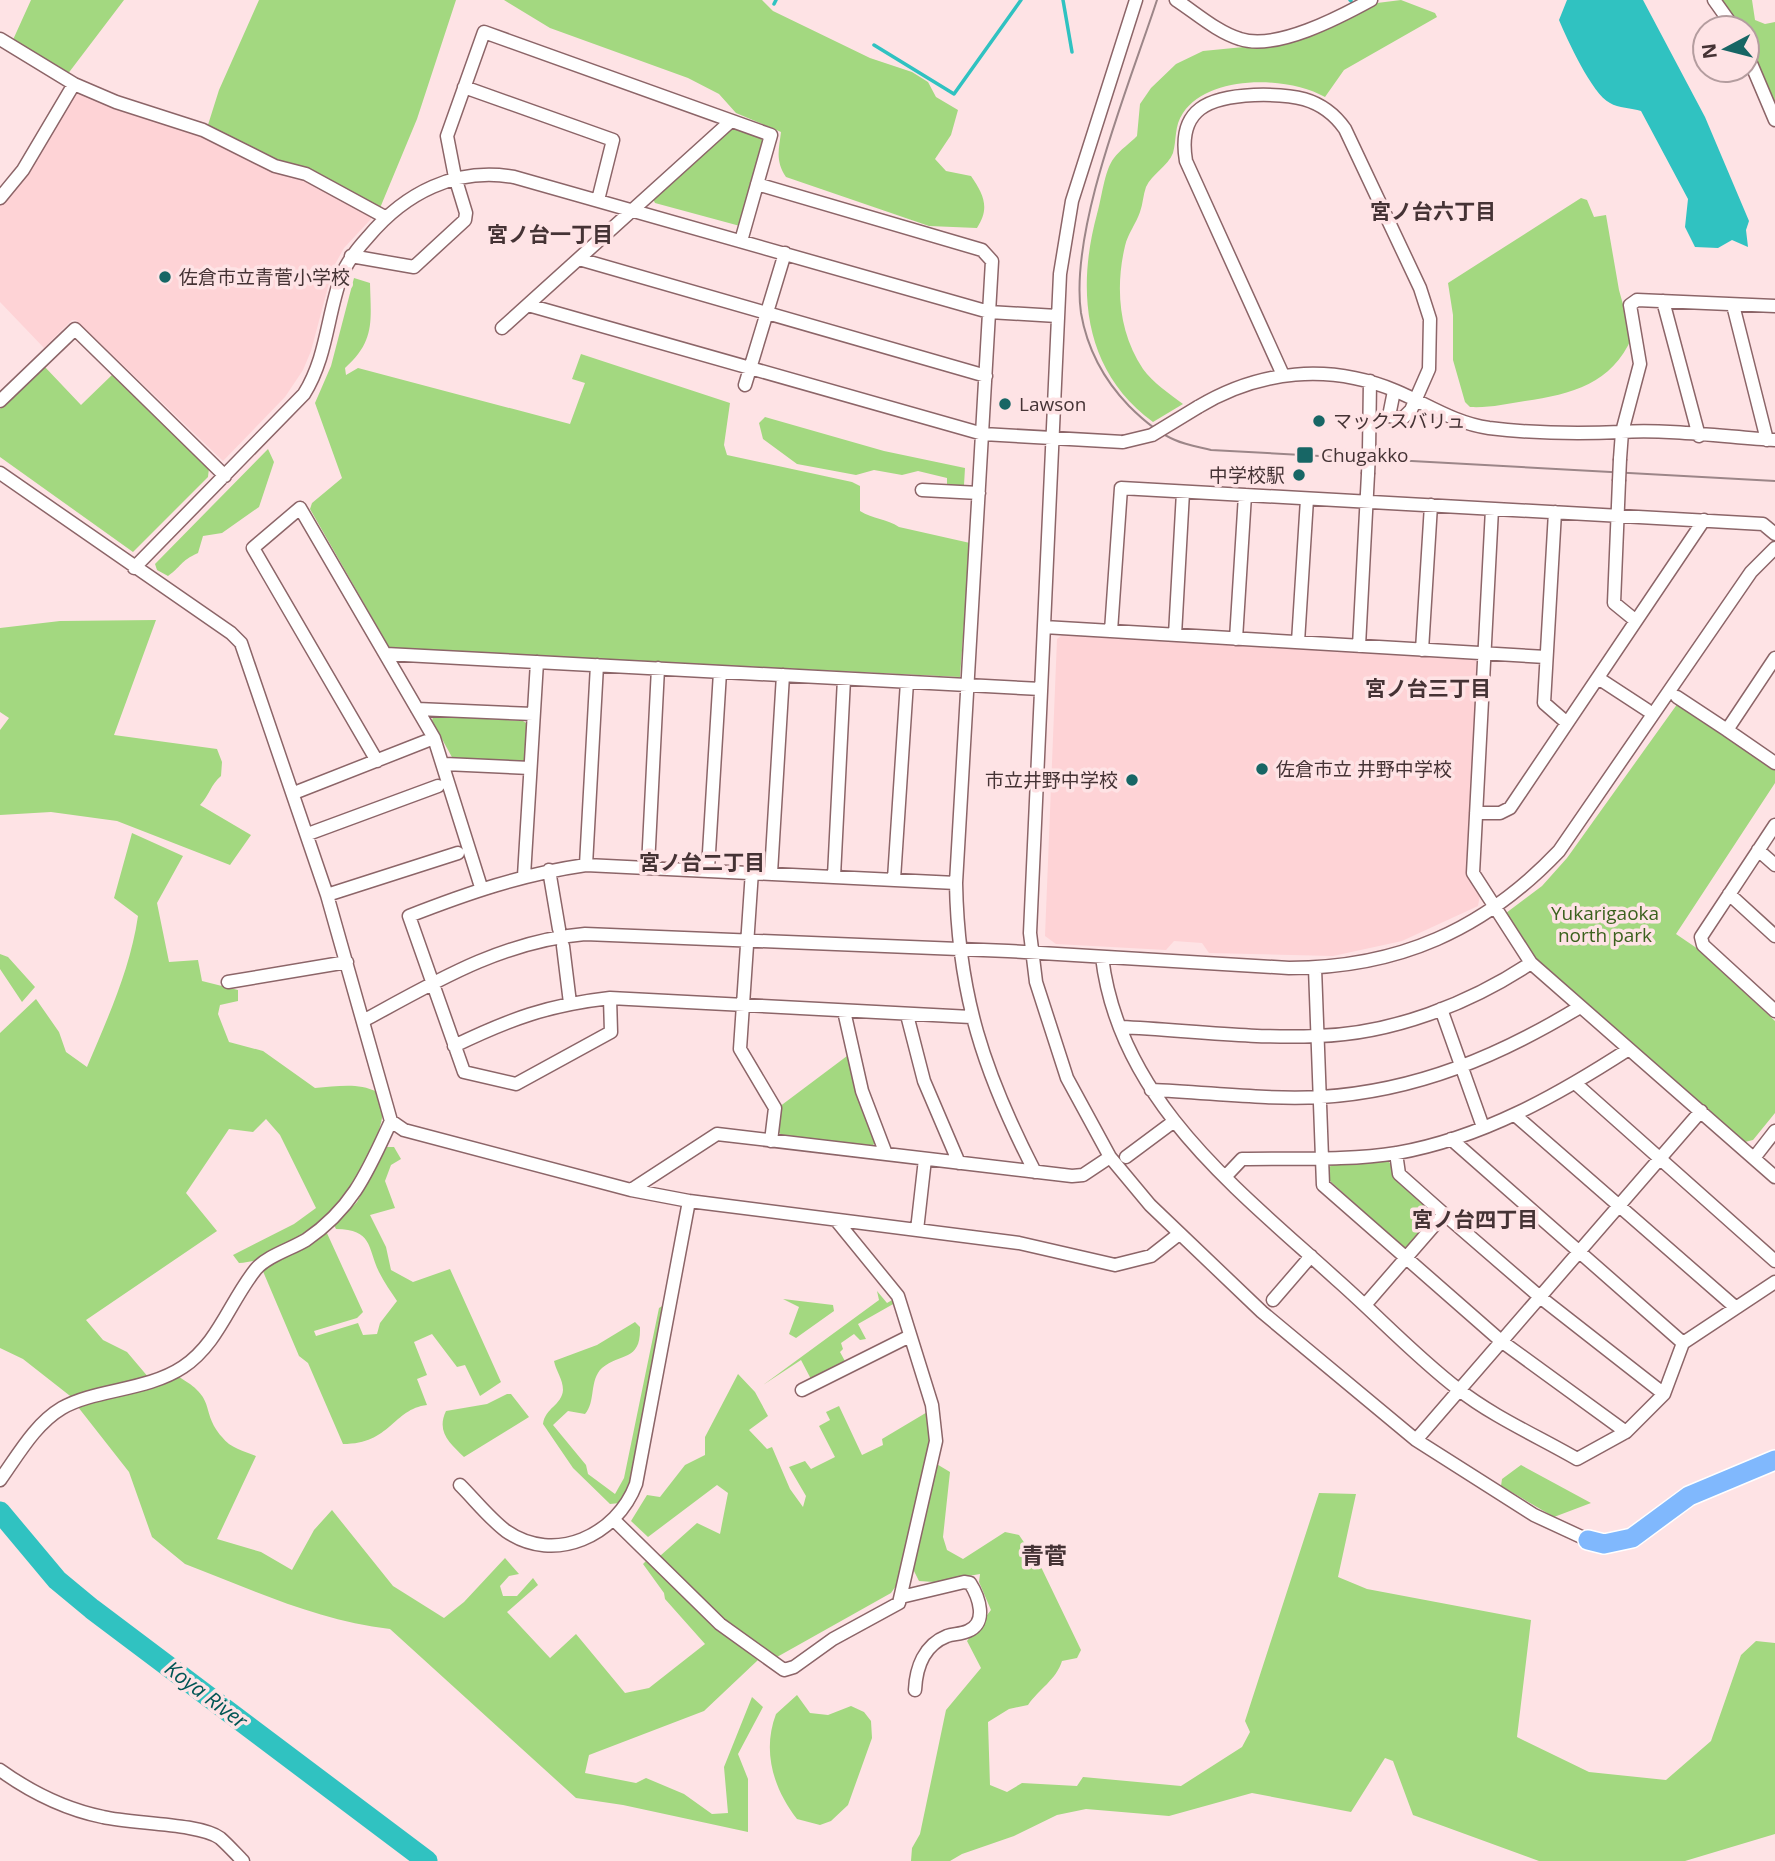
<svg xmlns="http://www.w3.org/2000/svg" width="1775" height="1861" font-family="'Open Sans','Noto Sans JP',sans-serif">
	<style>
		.built { fill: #fed3d6 }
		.green { fill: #a3d880 }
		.water { fill: #30c2c1 }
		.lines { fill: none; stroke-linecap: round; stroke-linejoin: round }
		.stream { stroke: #30c2c1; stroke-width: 3.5 }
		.river { stroke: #30c2c1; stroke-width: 21 }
		.minor-casing { stroke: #8c6568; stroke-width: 15 }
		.highway-casing { stroke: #fff; stroke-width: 22 }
		.minor { stroke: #fff; stroke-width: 12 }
		.highway { stroke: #80b8fd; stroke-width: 19 }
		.tram { stroke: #9c8688; stroke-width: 2 }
		.minor-bridge-casing { stroke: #8c6568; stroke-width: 15; stroke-linecap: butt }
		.minor-bridge { stroke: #fff; stroke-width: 12 }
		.poi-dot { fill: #176665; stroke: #fee3e5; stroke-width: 2.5 }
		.labels { text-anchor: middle; stroke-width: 7; stroke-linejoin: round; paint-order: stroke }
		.poi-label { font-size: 19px; fill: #453335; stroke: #fee3e5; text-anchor: start }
		.park-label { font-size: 19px; fill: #3b611d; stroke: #fee3e5 }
		.neighbourhood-label { font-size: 21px; font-weight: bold; fill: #453335; stroke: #fee3e5 }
		.water-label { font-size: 21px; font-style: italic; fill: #005655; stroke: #fee3e5 }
		.quarter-label { font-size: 23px; font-weight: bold; fill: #453335; stroke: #fee3e5 }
	</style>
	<rect width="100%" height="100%" fill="#fee3e5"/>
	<path class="built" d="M74,90L201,133L304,177L371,213V219L344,248L333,268L311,351L303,370L285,397L223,461L76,320H72L44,348L0,302V203Z
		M1062,635L1475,659L1478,663L1467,875L1480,895L1478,906L1402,941L1333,956L1209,953L1202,943L1174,941L1166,950L1056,944L1045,936L1057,639Z"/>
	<path class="green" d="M31,0H124L67,75L12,42Z
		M259,0H456L417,119L380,208L207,128L219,90Z
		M504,0H762L773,11L870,58L912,72L928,82L936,97L958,110L951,135L935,159L946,171L971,176C984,195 990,208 977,228L929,226L786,177C775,161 779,149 781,132L736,113L719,94L688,78L550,28Z
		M1401,0L1435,13L1437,17L1344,70L1325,97C1288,76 1209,74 1183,113C1174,126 1177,139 1173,153C1168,166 1152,174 1146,187C1143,195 1143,204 1140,212C1136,224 1128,233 1125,246C1115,288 1119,333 1143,369C1152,382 1170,394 1183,404L1153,422C1084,372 1076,291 1097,214C1102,198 1104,171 1114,158C1120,150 1130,143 1137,136L1140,104L1151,88L1176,64L1203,51L1254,46L1326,29L1377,3Z
		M1722,0H1752L1755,20L1765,24L1775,22V108L1747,42V28H1740Z
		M736,129L761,137L763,144L740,226L655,203L653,199L728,130Z
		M1581,198L1587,200L1594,217L1606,215L1619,290L1632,337C1612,384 1572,394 1525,401C1507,404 1489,408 1470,407L1465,402L1453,360V315L1448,283Z
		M354,278L370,283C371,322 375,341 345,368L346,375L358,368L570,424L585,383L572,379L581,354L730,403L724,445L727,455L852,482L860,486V511C873,519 887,519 899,527L970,543L960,677L390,649L310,509L312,503L342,478L315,403L331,366Z
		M44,366L81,405L114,373L209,468L208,477L133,552L0,457V409Z
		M765,417L884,451L965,468L964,485H947V478L918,471L902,475L874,470L856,475L797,464L763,439L759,423Z
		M268,449L274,462L259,507L222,533L203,536L198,553C180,561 181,567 168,576L157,570L155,564Z
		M156,620L114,735L217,749L222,762L221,776C211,784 209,796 200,805L251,835L230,865L117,821L51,812L0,815V730L9,718L0,712V628L60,621Z
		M1678,703L1775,769V783L1676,934L1698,949L1775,1021V1113L1753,1140L1745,1142L1535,959L1506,913L1542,886L1567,858Z
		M433,716L523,721L526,723V759L521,764L453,759L432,721Z
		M132,833L183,856L157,903L169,962L198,960L202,981L238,990V1001L220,1005L218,1014L229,1042L263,1051L315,1088C336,1087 357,1082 377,1092C379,1101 383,1109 382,1118C379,1139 352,1196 337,1210C313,1233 272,1262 239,1263L233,1255L294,1224L316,1208L280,1135L266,1119L253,1132L229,1129L186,1193L217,1231L86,1320L103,1340L127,1352L149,1378L74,1399L23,1359L0,1348V1033L36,999L59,1032L66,1052L87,1067C108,1017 130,970 138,916L114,898Z
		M0,954L8,957L35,987L22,1002L0,969Z
		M847,1056L856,1093L876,1142L871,1147L782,1136L778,1131L779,1107Z
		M387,1147H394L401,1159L391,1165L385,1181L395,1208L370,1215L386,1247L391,1270L413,1282L450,1269L501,1382L480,1396L465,1365L457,1367L432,1334L414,1342L427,1375L417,1379L427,1405C393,1409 391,1444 343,1444L308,1363L299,1356L262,1269L326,1231L363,1312L357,1318L314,1331L316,1336L358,1323L363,1335L377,1334L380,1323L397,1301C391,1292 384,1282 379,1272C367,1246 373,1230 336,1229L334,1225L357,1202Z
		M1385,1158L1434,1212L1435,1219L1409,1247H1403L1330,1181L1329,1167L1334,1164Z
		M877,1291L887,1303L894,1299L895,1303L858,1324L866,1339L860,1340L854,1334L841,1343L843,1349L840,1352L846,1363L812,1381L801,1360L763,1385L879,1300Z
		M783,1299L833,1305L834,1311L796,1338L789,1334L799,1307Z
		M664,1305L629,1483L620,1503L610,1504L573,1468L543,1424C545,1408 562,1405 563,1390C563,1379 556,1371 554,1361L597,1345L635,1322L640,1327C641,1362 621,1352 602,1368C589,1380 596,1402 585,1414L568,1411L553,1425L586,1465L588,1474L615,1494L624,1478L659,1308Z
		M738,1374L755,1392L768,1416L749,1430L767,1449L772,1447L790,1489L803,1507L806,1496L789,1467L805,1461L811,1469L835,1457L819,1426L830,1420L826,1412L839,1406L862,1455L883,1445L882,1439L929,1411L930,1440L898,1583L891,1593L777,1657L724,1621L660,1556L697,1523L720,1534L728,1493L717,1485L648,1537L631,1521L647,1495L660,1497L685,1465L705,1455V1437Z
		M177,1376C219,1399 199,1410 222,1437C230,1448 244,1451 256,1456L217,1539L261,1552L292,1570L314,1530L332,1510L393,1586L444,1618L464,1602L505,1558L519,1574L509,1576L500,1586L503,1596H517L533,1578L538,1585L507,1612L550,1658L576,1634L625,1693L649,1688L705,1644L665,1599L664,1593L643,1564L646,1561L654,1567L730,1639L758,1660L704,1711L589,1755L585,1773L636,1783L646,1778L684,1794L712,1814L728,1813L724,1767L752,1697L763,1707L738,1754L748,1779V1832L623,1805L576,1798L390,1629C318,1621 253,1590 185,1564L152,1537L129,1472L78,1407Z
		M507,1394H511L529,1417L464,1457C450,1443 436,1432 446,1411L487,1404Z
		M935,1463L950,1472L943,1537L947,1550L963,1559L1005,1532L1019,1535L1042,1569L1081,1650L1077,1658L1062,1661C1056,1680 1039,1689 1028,1705L1009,1709L988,1722L990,1785L1007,1792L1022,1783L1077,1786L1083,1777L1181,1786L1242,1747L1250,1732L1245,1721L1319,1493L1356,1494L1338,1577L1367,1589L1531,1620L1517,1737L1589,1772L1666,1780L1711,1741L1741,1655L1756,1641L1775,1643V1834L1685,1861H1539L1413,1815L1393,1761L1385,1758L1351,1812L1252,1793L1169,1816L1086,1809L1057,1815L1014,1836L962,1854L950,1861H911L912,1848L920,1834L946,1710L981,1668L967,1641L991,1610L979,1582L980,1574L934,1582L919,1581L912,1567Z
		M1521,1465L1591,1503L1554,1517L1501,1486L1502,1479Z
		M797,1695L810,1713L828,1715L851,1706L864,1712L871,1721L872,1738L848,1805L831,1821L820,1825L797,1819C773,1788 762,1751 776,1714Z"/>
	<path class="water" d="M1567,0H1643L1705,117L1749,221L1746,230L1748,247L1732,240L1718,248L1695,247L1685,227L1688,199L1641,111C1632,108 1618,108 1610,103C1592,94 1567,39 1559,20Z"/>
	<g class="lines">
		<path class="stream" d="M1063,0L1072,52
			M1350,0L1351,1
			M774,4L776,0
			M874,45L954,94L1021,0"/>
		<path class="river" d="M0,1512L57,1580L92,1609L427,1861"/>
		<defs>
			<path id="minor" d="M1136,0L1072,201L1060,274L1030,933L1036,982L1067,1078L1110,1157L1150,1205L1262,1312L1416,1440L1534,1515L1588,1540
				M1176,0C1196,13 1217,32 1240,39C1276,51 1340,17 1371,0
				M1714,0L1734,28
				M0,39L74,84L116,102L203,130L275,166L306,174L385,217
				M1747,54L1775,120
				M464,87L613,140L598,200
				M757,184L982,250L992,261L956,883C958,995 984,1073 1035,1172
				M0,198L23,170L74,84
				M351,256L414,267L465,220L466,213L455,177L447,136L484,32L771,135L741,241
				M579,259L986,376
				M1663,301L1699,436
				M528,305L983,434L1123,442
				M1733,305L1767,440
				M502,328L731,121
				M1283,375L1186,161C1177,108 1210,97 1254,95C1290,94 1322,96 1345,129L1420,288L1430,319L1429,369L1411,410L1402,419L1389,416L1394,391
				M745,385L785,253
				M0,401L75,329L225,476
				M1198,407C1260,370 1329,363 1396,391C1427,404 1454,423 1489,428C1531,433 1579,434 1621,432C1669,429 1727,437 1775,440
				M1369,451L1370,381
				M1620,459L1622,432L1640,364L1630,305L1637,300L1775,306
				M0,473L231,633L241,643L327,895L391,1121L404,1130L631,1190L689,1201L1019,1243L1115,1265L1151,1256L1179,1234
				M1619,481L1614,603L1636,621
				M922,490L979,493
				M1492,509L1473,873L1531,963L1775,1177
				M1555,512L1544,703L1567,723
				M134,568L304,394C327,357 327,316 341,277C347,261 357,249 368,237C405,193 455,167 514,177L989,312L1057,316
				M1044,627L1546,657
				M1111,631L1121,488L1763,524L1775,534
				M1175,635L1183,492
				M1236,639L1245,495
				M1298,642L1307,499
				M1359,646L1368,474
				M1422,650L1431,505
				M386,654L1041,689
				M1775,658L1727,730L1775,763
				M1598,678L1647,710
				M1677,697L1727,730
				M417,709L533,714
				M377,761L253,548L300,508L434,738L481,887
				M445,764L530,768
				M294,793L434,738
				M1476,813H1500L1510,808L1704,520
				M1775,825L1701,937L1703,945L1775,1011
				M308,834L438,786
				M1758,850L1775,865
				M586,865L597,665
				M648,866L658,668
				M708,869L720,672
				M549,870L559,929
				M752,871L740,1049L775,1108L771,1141
				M771,873L783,675
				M524,876L537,662
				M834,876L844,679
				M894,879L907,682
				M1729,894L1775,936
				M327,895L458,853
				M563,946L570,1003
				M1102,957C1119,1100 1237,1189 1336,1279C1377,1315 1415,1356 1458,1389C1492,1416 1539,1437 1577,1459L1626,1432L1664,1394L1683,1343L1775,1282
				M1315,968L1323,1185L1501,1341L1626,1432
				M228,982L347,962
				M610,998L611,1032L516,1084L464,1072L409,916C468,893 523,874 586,865L956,883
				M1441,1009L1483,1127
				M844,1011L862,1091L886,1154
				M907,1015L924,1081L959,1163
				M365,1020C436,981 503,941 585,934L1008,951L1289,968C1398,968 1484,930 1559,851L1751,572L1775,548
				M1121,1027C1185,1030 1253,1039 1317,1036C1392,1034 1469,1004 1531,963
				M454,1046C510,1019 548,1005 610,998L971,1017
				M1575,1083L1775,1261
				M1151,1090C1207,1092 1265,1100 1321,1097C1417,1091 1499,1056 1580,1007
				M1515,1115L1735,1307
				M1451,1139L1683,1343
				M1396,1153L1399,1174L1444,1214L1540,1297L1664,1394
				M1126,1157L1173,1122
				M1754,1158L1775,1131
				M1225,1177L1242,1159C1293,1158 1347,1161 1397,1153C1482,1138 1558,1095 1629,1049
				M631,1190L717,1134L1072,1176L1083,1175L1110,1157
				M917,1230L925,1159
				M1273,1300L1311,1256
				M1365,1305L1444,1214
				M802,1390L910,1336
				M1416,1440L1701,1111
				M0,1480C18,1455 35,1424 62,1408C95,1389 147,1391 183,1367C218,1344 230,1301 256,1269C267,1256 291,1249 306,1240C353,1208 368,1171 391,1121
				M460,1485C475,1500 489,1518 506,1531C555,1565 617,1535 636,1484L689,1201
				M615,1521L720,1624L784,1670L794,1667L833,1639L899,1603L936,1441L932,1405L898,1296L836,1220
				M901,1597L964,1582L970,1583C979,1597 988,1623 968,1631C962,1634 953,1634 947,1636C924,1645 916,1668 915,1690
				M0,1770C32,1793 64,1809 103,1817C132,1824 199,1823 220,1838C228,1845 236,1854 243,1861"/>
			<path id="highway" d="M1588,1540L1604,1544L1632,1538L1689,1496L1775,1460"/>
		</defs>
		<use href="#minor" class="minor-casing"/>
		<use href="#highway" class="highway-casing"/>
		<use href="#minor" class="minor"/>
		<use href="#highway" class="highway"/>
		<path class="tram" d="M1157,0C1130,83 1069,229 1081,313C1087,348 1104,380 1129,406C1142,419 1158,433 1175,440C1186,445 1199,447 1211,450L1775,481"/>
		<defs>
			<path id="minor-bridge" d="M1123,442L1152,435L1198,407
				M1368,474L1369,451
				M1619,481L1620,459"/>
		</defs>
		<use href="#minor-bridge" class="minor-bridge-casing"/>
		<use href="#minor-bridge" class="minor-bridge"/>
	</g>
	<g class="poi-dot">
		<circle cx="165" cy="277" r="7"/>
		<circle cx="1005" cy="404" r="7"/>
		<circle cx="1319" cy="421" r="7"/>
		<rect x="1296" y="446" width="18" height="18" rx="3.5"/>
		<circle cx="1299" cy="475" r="7"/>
		<circle cx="1262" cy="769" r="7"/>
		<circle cx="1132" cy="780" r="7"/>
	</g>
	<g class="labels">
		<g class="poi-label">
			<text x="179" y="284">佐倉市立青菅小学校</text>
			<text x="1019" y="411">Lawson</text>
			<text x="1333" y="428">マックスバリュ</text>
			<text x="1321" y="462">Chugakko</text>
			<text x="1285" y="482" text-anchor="end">中学校駅</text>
			<text x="1276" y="776">佐倉市立 井野中学校</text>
			<text x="1118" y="787" text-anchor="end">市立井野中学校</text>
		</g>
		<g class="park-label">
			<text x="1605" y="920">Yukarigaoka<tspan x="1605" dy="22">north park</tspan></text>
		</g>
		<g class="neighbourhood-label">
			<text x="1433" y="219">宮ノ台六丁目</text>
			<text x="550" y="242">宮ノ台一丁目</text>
			<text x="1428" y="696">宮ノ台三丁目</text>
			<text x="702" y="870">宮ノ台二丁目</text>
			<text x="1475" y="1227">宮ノ台四丁目</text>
		</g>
		<g class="water-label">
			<text transform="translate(206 1695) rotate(37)" y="7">Koya River</text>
		</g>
		<g class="quarter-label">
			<text x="1044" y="1564">青菅</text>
		</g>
	</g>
	<g transform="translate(1726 49) rotate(263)"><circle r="33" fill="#fee3e5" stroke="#b49d9f" stroke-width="2"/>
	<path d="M0-5L12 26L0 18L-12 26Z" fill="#176665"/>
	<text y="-10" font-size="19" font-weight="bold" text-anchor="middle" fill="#453335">N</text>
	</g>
</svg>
